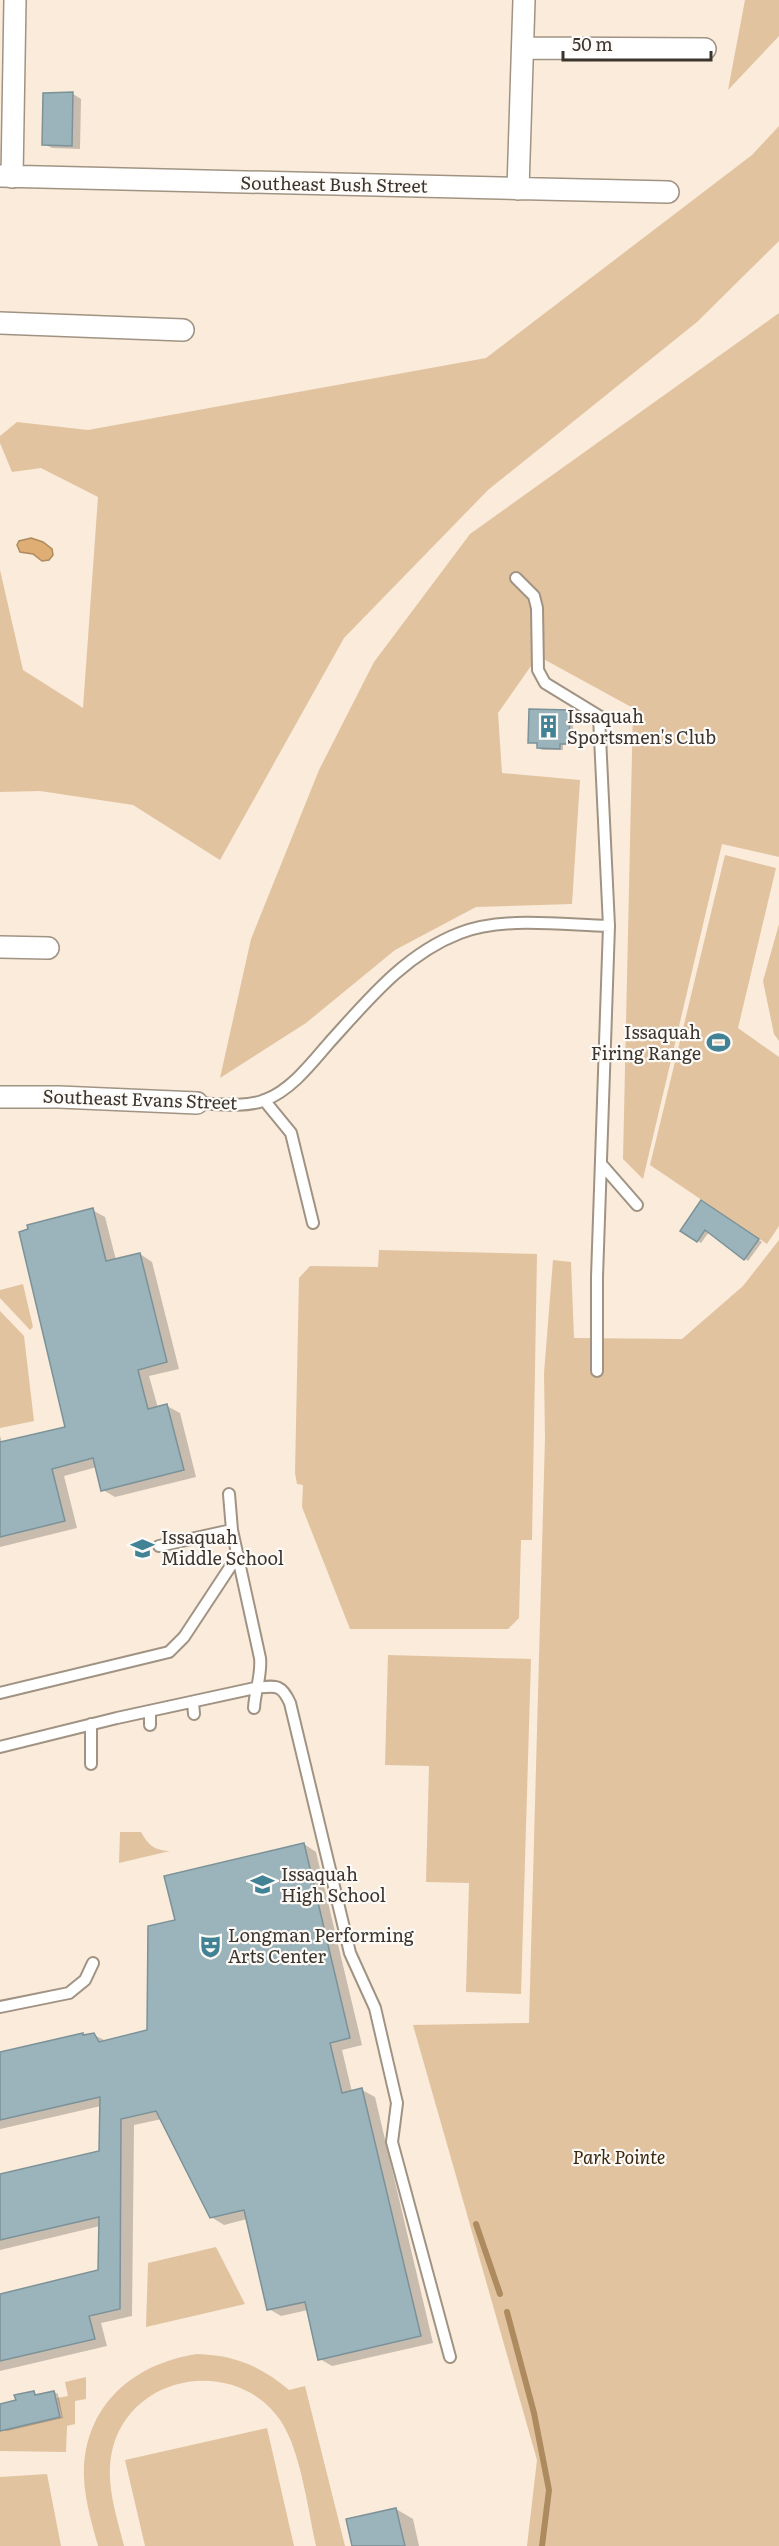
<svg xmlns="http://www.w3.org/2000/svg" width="779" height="2546" font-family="Literata,serif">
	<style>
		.green { fill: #e1c3a0 }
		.water { fill: #dfae74; stroke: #ae8a5f; stroke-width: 1.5 }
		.shadow { fill: #0003 }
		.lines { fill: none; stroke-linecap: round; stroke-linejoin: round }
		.stream { stroke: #ae8a5f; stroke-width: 6 }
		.building { fill: #9bb3ba; stroke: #7c9299; stroke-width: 1.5 }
		.service-casing { stroke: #a19383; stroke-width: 14 }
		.minor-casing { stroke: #a19383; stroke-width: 24 }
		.service { stroke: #fff; stroke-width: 10 }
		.minor { stroke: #fff; stroke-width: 21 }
		.labels { text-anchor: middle; stroke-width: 4.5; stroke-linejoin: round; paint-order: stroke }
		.street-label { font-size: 18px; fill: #3b352e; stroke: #fdfaf7 }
		.poi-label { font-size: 18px; fill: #3b352e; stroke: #fdfaf7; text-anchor: start }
		.park-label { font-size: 18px; font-style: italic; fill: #3a260b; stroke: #fdfaf7 }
	</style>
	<rect width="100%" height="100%" fill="#faebda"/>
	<path class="green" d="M745,0H779V36L728,90Z
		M779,126V241L697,322L488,490L344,638L220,860L133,805L40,791L0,792V570L23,670L83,708L98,497L41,468L12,472L0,443V436L17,422L88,430L486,358L752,155Z
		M779,313V857L722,844L643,1179L623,1159L633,708L538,656L498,713L502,773L580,780L572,904L476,907L395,950L306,1023L220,1078L251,939L319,770L374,662L470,534Z
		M725,855L776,868L738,1028L779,1057V1226L767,1244L650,1165Z
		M779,924V1041L774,1034L763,981Z
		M779,1240V2546H527L537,2460L413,2025L529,2023L545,1438L544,1373L553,1260L571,1262L574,1338L682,1339L743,1286Z
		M379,1250L537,1254L532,1540H521L519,1618L508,1629H350L302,1507L303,1485L297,1484L295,1473L299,1278L310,1266L378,1267Z
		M23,1284L33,1327L30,1330L0,1298V1290Z
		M0,1311L24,1336L34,1421L0,1428Z
		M388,1655L531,1659L521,1994L466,1992L469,1883L426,1882L429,1766L385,1765Z
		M120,1832H141C148,1845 155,1851 170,1851L119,1863Z
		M216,2247L245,2304L146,2327L148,2263Z
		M197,2354C234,2355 261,2366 289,2390L305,2386L345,2546H316C308,2510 301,2453 282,2423C240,2357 134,2371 113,2447C104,2480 116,2514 124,2546H98C92,2524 85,2501 84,2478C82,2408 131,2364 197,2354Z
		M86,2377V2399L75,2401V2424L67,2426L66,2452L0,2451V2431L62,2417L57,2398L68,2396L65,2382Z
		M267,2428L294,2546H145L125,2460Z
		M47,2474L61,2546H0V2477Z"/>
	<path class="water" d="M31,538L43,542L52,549L53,555L49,560L42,561L33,554L20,552L17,545L19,541Z"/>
	<path class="shadow" d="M73,94L81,99L80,149L52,148L44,144Z
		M570,712L573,714V745H563V750H542L538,747V744L530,742Z
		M702,1202L762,1242L748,1261L709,1232L701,1243L682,1230Z
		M92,1210L105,1217L116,1260L140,1254L152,1262L179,1369L149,1376L158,1408L167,1406L180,1413L196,1477L115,1497L103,1490L97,1467L64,1476L77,1528L0,1547V1436L2,1443L66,1428Z
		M304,1844L316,1852L362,2045L342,2050L352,2092L362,2090L375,2097L433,2343L332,2366L320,2359L308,2310L281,2316L269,2309L247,2219L224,2225L211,2217L162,2119L134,2125L132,2316L101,2323L107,2346L0,2371V2295L100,2272V2226L0,2250V2175L101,2152V2106L0,2129V2053L82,2034L86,2036L94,2035L106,2041L149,2031L177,1921Z
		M34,2392L38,2396L54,2392L58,2394L63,2418L7,2431L3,2429L0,2405L18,2401Z
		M396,2509L413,2519L419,2546H353Z"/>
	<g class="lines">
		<path class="stream" d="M476,2224L500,2294
			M507,2312L534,2413L549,2490L542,2546"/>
	</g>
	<path class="building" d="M73,92L72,146L42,145L43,93Z
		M529,709L570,710L569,744H560V749L537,748V743H528Z
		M701,1200L759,1239L744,1260L705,1230L697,1242L680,1231Z
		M93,1208L106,1261L140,1253L167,1362L138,1370L148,1409L167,1404L184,1470L101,1491L93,1458L52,1469L65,1521L0,1537V1442L65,1427L19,1232L28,1229L27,1225Z
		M304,1843L350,2038L330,2043L342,2093L362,2088L421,2336L318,2360L305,2302L267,2310L244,2210L210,2218L156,2111L121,2119L120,2309L89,2316L95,2339L0,2361V2294L98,2270L99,2217L0,2240V2174L99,2151L100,2097L0,2120V2052L83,2033V2035L94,2033L99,2042L147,2030L148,1926L175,1920L164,1876Z
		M34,2391L35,2395L54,2391L60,2417L0,2431V2404L16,2400L14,2395Z
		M396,2508L405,2546H352L346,2519Z"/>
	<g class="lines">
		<defs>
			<path id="service" d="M516,578L534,596L537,608L538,670L545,683L599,716L609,926L597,1277V1371
				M264,1100L291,1133L313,1223
				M197,1103C218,1104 245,1108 265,1100C291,1090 311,1064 329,1043C368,1000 405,954 460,933C503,916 564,925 609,926
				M603,1166L637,1205
				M229,1494L232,1530L260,1658C262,1675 255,1690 254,1708
				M159,1546L232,1530
				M0,1693L169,1652L184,1637L238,1555
				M193,1702L194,1714
				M150,1711V1725
				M91,1724V1764
				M0,1747L117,1718L255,1688C275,1686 281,1683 290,1703L350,1953L375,2008L397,2103L392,2142L450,2357
				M0,2007L69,1993L85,1980L93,1963"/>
			<path id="minor" d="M523,48L705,49
				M0,176L668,192
				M12,177L15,0
				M518,189L524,0
				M0,323L183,330
				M0,947L48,948
				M0,1097H59L197,1103"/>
		</defs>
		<use href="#service" class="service-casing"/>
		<use href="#minor" class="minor-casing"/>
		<use href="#service" class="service"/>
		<use href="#minor" class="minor"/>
	</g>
	<defs>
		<symbol id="building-bare" viewBox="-9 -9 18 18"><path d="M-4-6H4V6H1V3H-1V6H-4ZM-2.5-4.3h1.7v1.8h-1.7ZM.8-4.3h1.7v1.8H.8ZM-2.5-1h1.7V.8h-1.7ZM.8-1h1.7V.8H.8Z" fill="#428295" stroke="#fdfaf7" stroke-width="2.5" paint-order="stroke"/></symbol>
		<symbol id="stadium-bare" viewBox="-9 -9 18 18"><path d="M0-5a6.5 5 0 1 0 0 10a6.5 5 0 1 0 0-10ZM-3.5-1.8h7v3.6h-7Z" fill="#428295" stroke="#fdfaf7" stroke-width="2.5" paint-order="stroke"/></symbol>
		<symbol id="school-bare" viewBox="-9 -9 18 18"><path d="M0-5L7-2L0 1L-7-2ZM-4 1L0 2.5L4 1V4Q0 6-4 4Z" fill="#428295" stroke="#fdfaf7" stroke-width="2.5" paint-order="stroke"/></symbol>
		<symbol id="theatre-bare" viewBox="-9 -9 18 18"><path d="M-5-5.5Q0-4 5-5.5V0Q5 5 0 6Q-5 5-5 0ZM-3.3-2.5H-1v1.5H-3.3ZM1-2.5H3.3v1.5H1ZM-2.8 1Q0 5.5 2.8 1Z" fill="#428295" stroke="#fdfaf7" stroke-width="2.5" paint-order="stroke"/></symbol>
	</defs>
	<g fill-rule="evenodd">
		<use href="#building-bare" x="532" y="710" width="33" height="33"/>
		<use href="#stadium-bare" x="702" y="1026" width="33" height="33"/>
		<use href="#school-bare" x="126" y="1532" width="33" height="33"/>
		<use href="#school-bare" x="246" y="1868" width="33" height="33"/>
		<use href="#theatre-bare" x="194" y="1930" width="33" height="33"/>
	</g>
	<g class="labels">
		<g class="street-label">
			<text transform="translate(334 185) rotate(1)" y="6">Southeast Bush Street</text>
			<text transform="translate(140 1100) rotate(2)" y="6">Southeast Evans Street</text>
		</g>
		<g class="poi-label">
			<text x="567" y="723">Issaquah<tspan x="567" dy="21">Sportsmen's Club</tspan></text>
			<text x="701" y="1039" text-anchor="end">Issaquah<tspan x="701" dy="21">Firing Range</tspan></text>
			<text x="161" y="1544">Issaquah<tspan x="161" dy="21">Middle School</tspan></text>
			<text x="281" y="1881">Issaquah<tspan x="281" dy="21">High School</tspan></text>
			<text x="228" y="1942">Longman Performing<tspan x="228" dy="21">Arts Center</tspan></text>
		</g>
		<g class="park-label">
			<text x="619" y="2164">Park Pointe</text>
		</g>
	</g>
	<path d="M563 51v9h148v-9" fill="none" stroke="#3b352e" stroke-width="3"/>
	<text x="572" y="51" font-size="18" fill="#3b352e" stroke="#fdfaf7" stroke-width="4.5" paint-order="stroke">50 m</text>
</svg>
